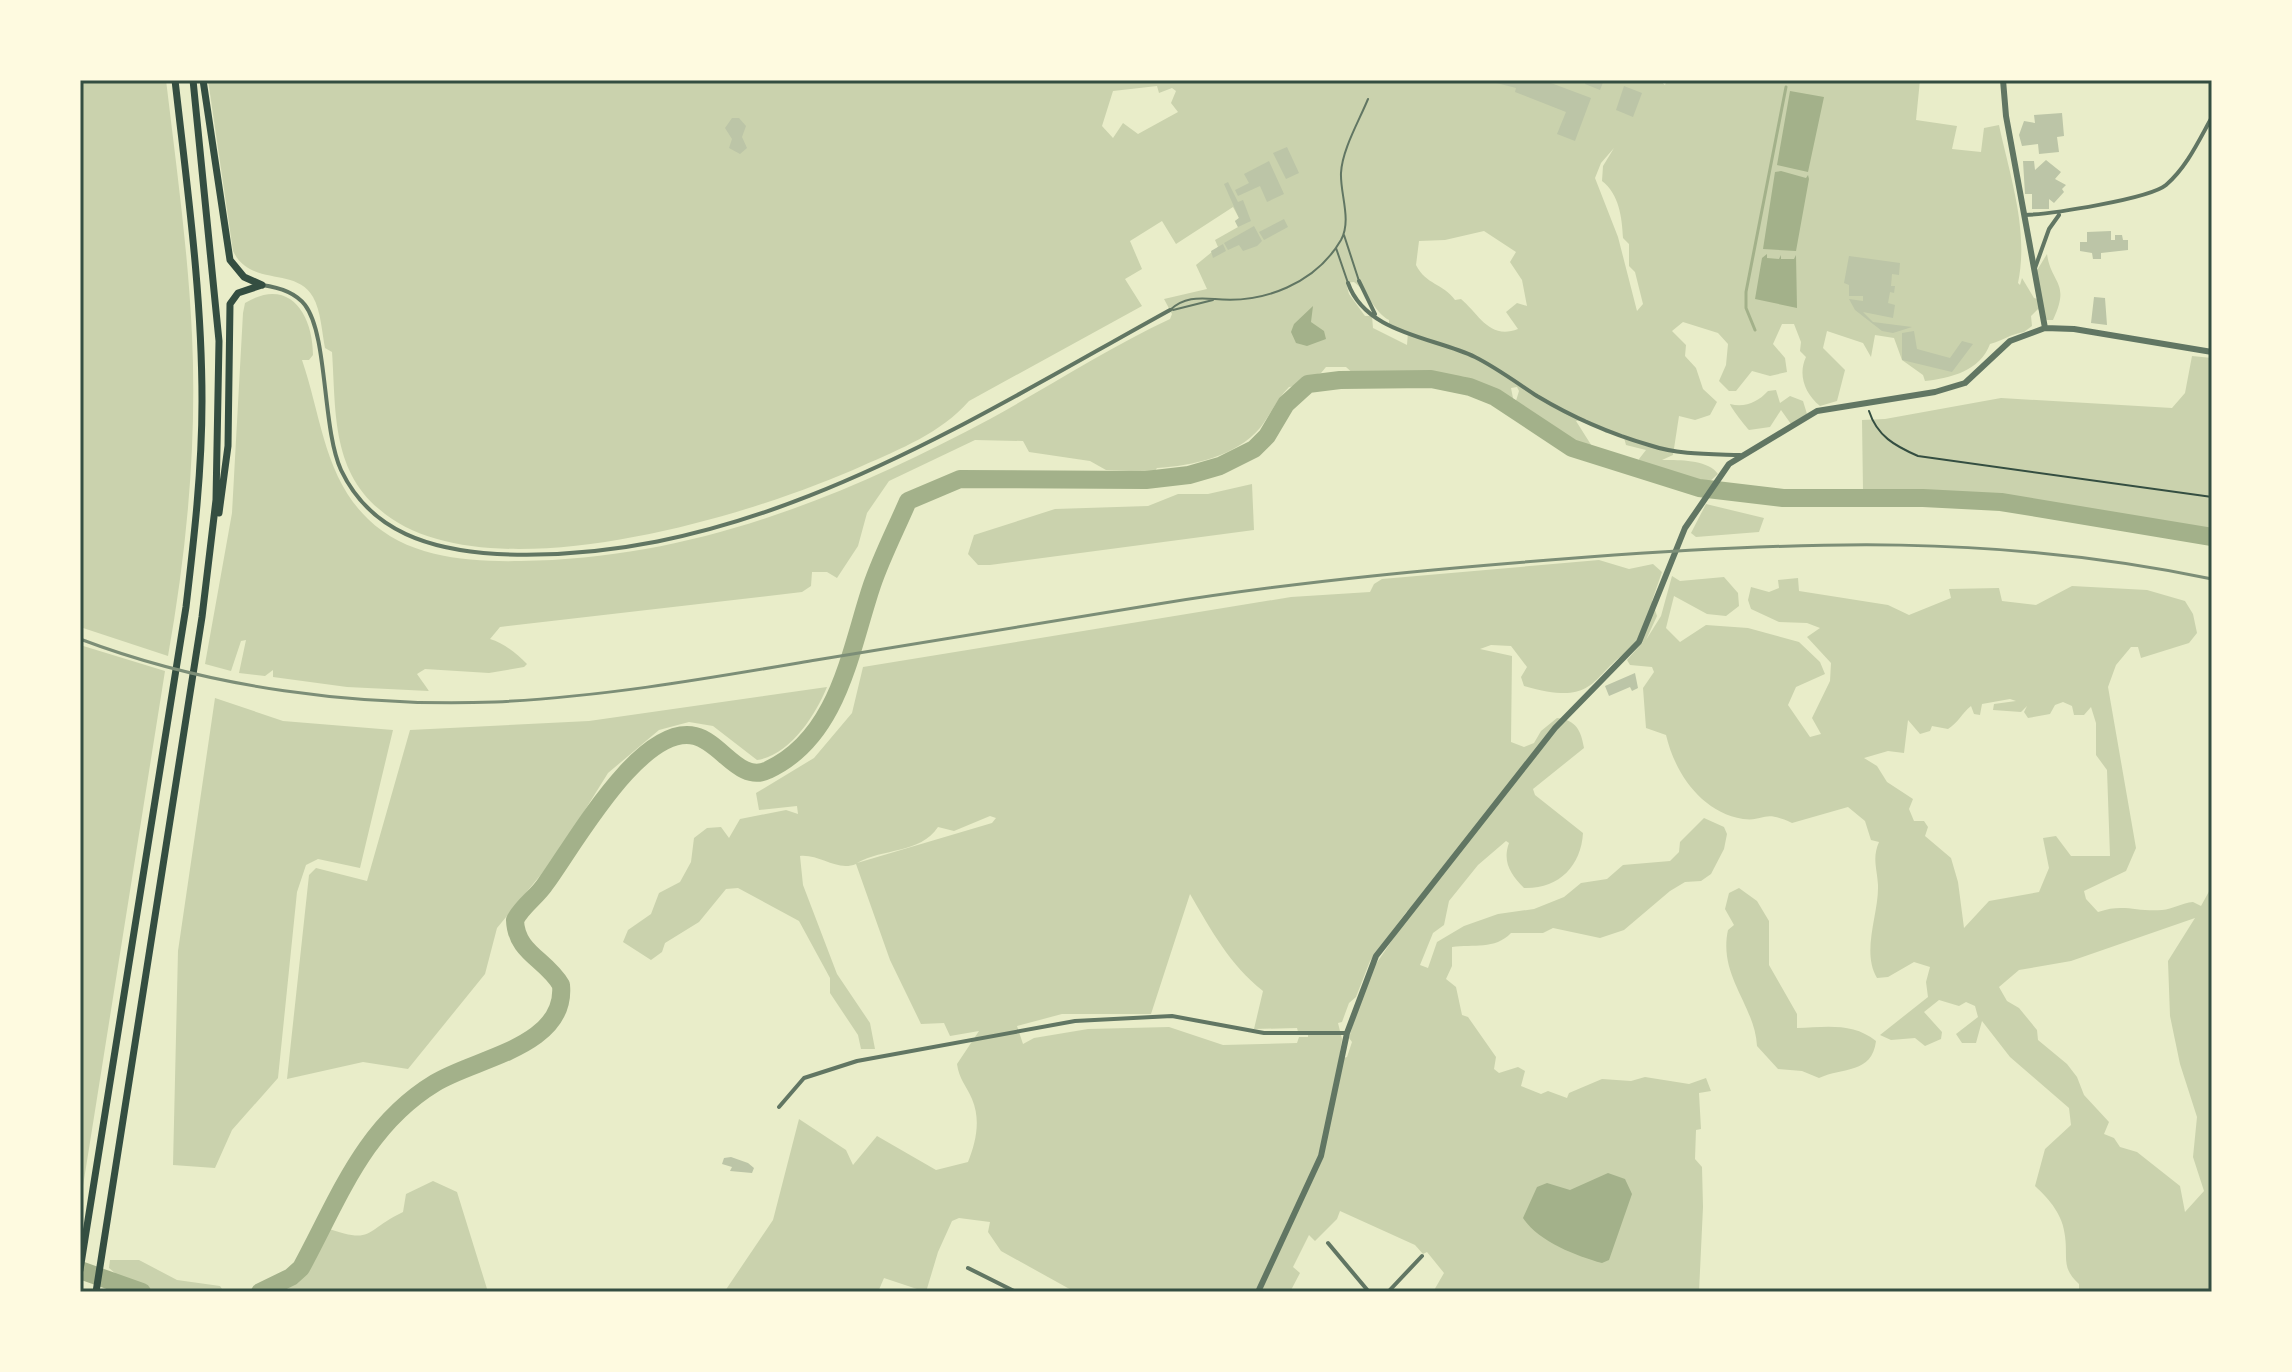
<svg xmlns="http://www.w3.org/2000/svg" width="2292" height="1372" font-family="Overpass,sans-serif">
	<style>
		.green { fill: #cad2ad; fill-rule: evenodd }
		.water { fill: #a3b18a }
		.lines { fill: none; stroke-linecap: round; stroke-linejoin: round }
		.stream { stroke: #a3b18a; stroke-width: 3 }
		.river { stroke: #a3b18a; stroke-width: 18 }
		.building { fill: #bcc5a7 }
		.path { stroke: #344e41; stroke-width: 2 }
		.service { stroke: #617663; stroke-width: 2 }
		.minor { stroke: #617663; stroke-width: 4 }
		.tertiary { stroke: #617663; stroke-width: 6 }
		.trunk { stroke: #344e41; stroke-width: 7 }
		.rail { stroke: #7c8e77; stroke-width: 3 }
		.neatline { fill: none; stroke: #344e41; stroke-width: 3 }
	</style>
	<rect width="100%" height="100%" fill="#e9edc9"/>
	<path class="green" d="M80,80H166C176,164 188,249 192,335C197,443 187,549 168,656L80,627Z
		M208,80H1659L1665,85L1667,80H1920L1916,120L1957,126L1952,149L1981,152L1984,128L1999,125C2010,177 2029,230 2018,283L2020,285L2022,278L2034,298L2041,300L2036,272L2047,254C2051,284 2071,282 2053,320H2047L2038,309L2031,316L2032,326L2024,332C2011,334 2004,340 1990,344C1980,371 1951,378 1925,381L1923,375L1902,360L1894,338L1875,335L1871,357L1863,343L1827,331L1823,348L1845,370L1837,401L1820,406C1804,393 1798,374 1806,357L1800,351L1801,342L1794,324H1782L1773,344L1785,358L1787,372L1770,376L1752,371L1736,391H1729L1719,381L1726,365L1728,344L1718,333L1683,322L1672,331L1686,345L1685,356L1696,368L1703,389L1717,402L1710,415L1695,420L1679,416L1673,455L1662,460C1676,460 1708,459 1718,474L1708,483L1681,481L1661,470L1641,469L1639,459L1646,450L1626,445L1623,434L1606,433L1586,419L1576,421L1595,451C1582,460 1564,449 1552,441L1548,428L1538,431L1530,426L1527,409L1515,404L1519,391L1517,387L1511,388L1513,398L1509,402L1498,401L1496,390L1481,395L1474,392L1466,377L1419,372L1421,377L1412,384L1403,378L1402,372L1375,378L1371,374L1357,377L1346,367H1326L1321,373L1304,378L1303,385L1289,387C1277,399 1270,415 1260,428C1236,456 1193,466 1157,468L1154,472L1106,470L1090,461L1029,452L1023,441L975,440L889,481L867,513L858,546L837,578L827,572H812L811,586L802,592L500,627L490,639C504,643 517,654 527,664L524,667L489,673L425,669L417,674L429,691L347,687L273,677V670L265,676L239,673L246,640L241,641L231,671L205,664L232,513L243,313L245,303C289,276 313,314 313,355L309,360H302C321,415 324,477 368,519C408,558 468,562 521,561C691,559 842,498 990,419C1050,386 1108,348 1170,319L1172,314L1164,299L1207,289L1196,265L1218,247L1215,240L1238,227L1235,221L1239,218L1233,207L1176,244L1162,221L1130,241L1142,269L1125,279L1142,306L969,401C941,433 900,449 862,466C751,516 481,599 379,509C331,469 336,408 332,352L325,348C322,333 321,311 313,297C295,266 251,288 233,251ZM1157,86L1159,93L1172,88L1176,91L1171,103L1178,112L1138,134L1123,123L1113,138L1102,126L1113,91ZM1614,148L1603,166L1602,181C1619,194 1622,217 1623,238L1629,244V266L1635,272L1643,304L1637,311L1618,237L1595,178L1601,163ZM1484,231L1516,252L1510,262L1522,280L1527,306L1517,303L1506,312L1518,329C1489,340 1479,314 1461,299L1455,300C1443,283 1426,285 1416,265L1419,241L1445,240ZM1354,282C1369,293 1374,312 1389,320V326L1408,332L1407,345L1373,328L1372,316H1365L1349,294L1346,283Z
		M2192,356L2212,358V533L1999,494L1863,490L1862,420L1885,419L2001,398L2172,408L2185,393Z
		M1776,390L1780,403L1790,396L1803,401L1807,414L1791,424L1781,410L1770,427L1749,430C1746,427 1731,408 1730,404C1745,408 1758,402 1768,391Z
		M1252,484L1254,530L990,565H978L968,554L974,535L1055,509L1148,506L1178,494H1208Z
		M1706,504L1764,518L1759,532L1696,537L1691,533Z
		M1599,560L1629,569L1653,564L1662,572L1652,601L1657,616L1646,640L1661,616L1672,576L1680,581L1724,577L1738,593L1739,606L1726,616L1707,614L1674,596L1666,628L1680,642L1706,625L1748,628L1799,642L1820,662L1825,674L1796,687L1788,705L1810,737L1821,734L1812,718L1830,681L1831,663L1807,637L1820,628L1807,623L1779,622L1751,609L1748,600L1751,587L1769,592L1779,588L1778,580L1798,578L1799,591L1888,605L1909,615L1951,598L1949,589L1999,588L2002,601L2036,605L2072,586L2147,590L2185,601L2193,614L2197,633L2189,643L2141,658L2138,647H2131L2116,665L2108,687L2136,848L2126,871L2084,891L2086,899L2098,912C2123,903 2136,912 2162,910C2173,909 2182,903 2193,902L2201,906L2212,886V1292H2079V1284C2061,1268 2068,1258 2065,1236C2063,1215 2050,1200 2035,1186L2045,1149L2071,1125L2069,1108L2010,1057L1982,1021L1976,1043H1962L1956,1034L1978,1017L1975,1006L1966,1002L1959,1006L1939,1000L1924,1012L1942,1032L1941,1039L1925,1046L1915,1038L1891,1040L1880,1035L1928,997L1926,982L1930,967L1914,962L1888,977L1877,978C1861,951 1879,914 1878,885C1877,868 1872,858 1879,842L1871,840L1865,821L1848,807L1792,823C1762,809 1766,822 1743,819C1701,812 1675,773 1666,735L1646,728L1643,688L1654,672L1652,667L1630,665L1627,660L1643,642C1586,671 1605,709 1524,686L1521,677L1527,667L1511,646L1491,645L1480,649L1512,656L1511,742L1524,747L1534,743L1541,731L1557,718C1576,720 1581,730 1584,748L1533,789L1535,795L1583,833C1581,866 1559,889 1524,888C1511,875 1502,862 1509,843L1506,841L1478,865L1449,901L1444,925L1433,933L1420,965L1428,968L1437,942L1464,926L1498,914L1534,909L1564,897L1581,883L1607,879L1623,865L1670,861L1679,852L1680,842L1704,818L1724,827L1727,834L1724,849L1711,874L1701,881L1685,882L1670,891L1624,930L1600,938L1553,928L1543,933H1511C1495,950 1473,944 1452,947V966L1446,979L1456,987L1462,1015L1468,1017L1496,1057L1494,1069L1499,1073L1518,1067L1525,1071L1521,1086L1541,1094L1548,1091L1567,1098L1569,1093L1602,1079L1631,1081L1645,1077L1689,1084L1706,1078L1711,1091L1699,1093L1701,1129L1696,1130L1695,1159L1702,1167L1703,1207L1699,1292H1433L1444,1273L1427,1252L1423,1254L1415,1245L1340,1211L1337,1219L1315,1241L1309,1235L1293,1267L1300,1273L1290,1292L1281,1289L1278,1292H1075L1001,1251L988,1232L990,1222L959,1218L952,1221L938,1252L926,1292L884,1278L878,1292H687L725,1291L773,1220L799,1119L846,1150L853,1165L877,1136L936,1170L968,1162C976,1142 981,1120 972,1099C966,1085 959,1079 957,1064L979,1031L950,1036L944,1023L921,1024L890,960L856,864C837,872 820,854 800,856L803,885L837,974L870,1023L875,1049H861L858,1035L830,993V978L799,921L738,888L726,889L699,922L665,943L662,952L651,960L623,942L628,930L651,914L659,893L680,882L691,862L694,838L707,828L721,827L729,838L740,819L786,810L798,814L797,806L759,810L756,793L814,758L852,713L863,667L1291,597L1370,592L1374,584L1382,579ZM2010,699L2016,701L1994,704L1993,710L2021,712L2027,706L2024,712L2028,718L2050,714L2055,705L2063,702L2072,706L2074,715H2084L2091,707L2096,723V755L2107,770L2110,856H2071L2056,836L2043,838L2049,868L2039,892L1989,901L1964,928L1958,882L1951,858L1925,836L1928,827L1924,821H1914L1909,809L1913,799L1887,782L1877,766L1864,758L1888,751L1904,753L1908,720L1920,734L1930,731L1932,726L1948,729C1958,723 1962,713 1971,706L1974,714L1980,715L1982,704ZM990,816L996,818L992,823L857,863C883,848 920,854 938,827L954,831ZM1190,894C1211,930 1230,965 1263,991L1254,1029L1297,1028L1298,1032H1308V1037H1299L1297,1043L1223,1045L1169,1027L1088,1029L1034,1038L1023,1044L1017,1026L1062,1014H1151ZM1407,911L1406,920L1367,977L1349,1038L1352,1042L1347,1057L1339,1059L1342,1039L1338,1023L1342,1022L1349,1003L1356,997L1370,961ZM2195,918L2168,961L2170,1016L2180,1064L2197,1117L2193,1157L2204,1191L2185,1212L2180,1186L2137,1152L2120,1147L2114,1138L2104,1134L2109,1122L2084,1095L2077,1077L2067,1064L2038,1040L2037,1030L2019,1008L2007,1001L1999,987L2019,970L2071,961Z
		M80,645L165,671L80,1205Z
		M827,687C815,716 790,755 757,760L713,726L689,722L659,730L608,773L557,855L497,928L485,974L408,1069L363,1062L287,1079L309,875L316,868L367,881L410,730L589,721Z
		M215,698L283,721L393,730L360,868L318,859L306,865L297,892L278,1078L232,1130L215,1168L173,1165L178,951Z
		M1739,888L1757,901L1769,921V965L1797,1014V1028C1825,1027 1853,1022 1876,1041C1872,1074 1843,1067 1819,1078L1802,1071L1778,1069L1757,1046C1755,1005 1718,976 1728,930L1734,925L1725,909L1729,893Z
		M433,1181L457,1192L488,1292H277L299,1278L323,1227C375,1245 362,1232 403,1212L406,1194Z
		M110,1260H139L177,1280L220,1286L224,1292H159L122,1279L109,1268Z"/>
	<path class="water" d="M1790,91L1824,97L1808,172L1777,165Z
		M1781,171L1806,178L1808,175L1809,179L1796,251L1763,249L1775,172Z
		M1767,254V258L1779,259L1781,255V259H1794L1796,255L1797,308L1755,299L1762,258Z
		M1313,306L1311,322L1324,331L1326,339L1307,346L1296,343L1291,332L1294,324Z
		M1608,1173L1625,1179L1632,1194L1609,1260L1602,1263C1576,1256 1538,1241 1523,1218L1537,1187L1547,1183L1570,1190Z"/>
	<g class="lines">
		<path class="stream" d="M1755,330L1746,308V292L1786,87"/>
		<path class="river" d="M80,1270L142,1292
			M260,1292L291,1277L301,1268C339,1198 364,1126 435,1083C475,1058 567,1047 561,985C546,959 516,953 515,920C523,905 537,897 546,883C574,845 641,723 695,736C721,742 740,784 768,770C839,737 850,650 872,585C882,556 896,529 908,501L960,479L1146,480L1189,475L1220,466L1254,449L1267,436L1286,404L1308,384L1340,380L1431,379L1470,387L1495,397L1572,448L1699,488L1783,498H1923L2001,502L2212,537"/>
	</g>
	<path class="building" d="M1485,80H1543L1591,98L1575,141L1557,134L1566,112L1515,92L1516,88Z
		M1586,80H1604L1600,90L1585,84Z
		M1624,86L1642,93L1633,117L1616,110Z
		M2062,113L2064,136L2057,137L2059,152L2039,154L2038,144L2022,146L2019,135L2024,121L2035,123L2034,115Z
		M732,118H739L746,126L742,137L747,148L740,154L729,148L732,139L725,128Z
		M1287,147L1299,173L1286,179L1273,153Z
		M2046,160L2061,172L2055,179L2066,185L2062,189L2064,192L2054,203L2049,199V209H2032V194H2025L2023,161H2034L2035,170Z
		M1269,161L1284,194L1267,202L1260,186L1238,196L1235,190L1249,183L1244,174Z
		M1228,182L1238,202L1243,200L1251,221L1238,227L1235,221L1239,218L1224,184Z
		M1284,219L1288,227L1264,240L1259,232Z
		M1254,226L1262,241L1257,246L1243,251L1239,245L1228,250L1224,243Z
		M2111,231V240H2115V235H2122L2123,240H2128V250L2101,253V259H2093L2092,253L2080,251V242H2087V232Z
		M1223,244L1226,251L1213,258L1211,251Z
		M1849,256L1900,263L1899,275L1892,274L1891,286H1895L1894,293L1890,292L1888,303L1895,305L1893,318L1863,312L1873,322L1912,327L1893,333L1882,331L1855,310L1849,299L1863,301V296H1849V285L1844,283Z
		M2094,297L2105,298L2107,325L2091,323Z
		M1914,331L1917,349L1950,358L1962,341L1973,344L1952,372L1902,360V333Z
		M1635,673L1638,688L1632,691L1630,687L1609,696L1605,686Z
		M731,1157L748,1163L754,1168L752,1173L730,1171L732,1167L722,1164L724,1158Z"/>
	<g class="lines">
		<path class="path" d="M1869,411C1877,436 1895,446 1918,456L2212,497"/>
		<path class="service" d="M1344,235L1359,281
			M1336,248L1348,283
			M1170,310C1184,297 1198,298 1215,299C1264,304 1316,283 1341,240C1352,220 1340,194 1341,173C1342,150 1359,121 1368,99
			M1173,310L1213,300"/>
		<path class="minor" d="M2025,215C2051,214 2149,199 2166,185C2187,167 2199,140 2212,117
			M2035,268L2049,229L2059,215
			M1359,281L1375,314
			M1348,283C1366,334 1434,337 1475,357C1497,368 1517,383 1537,396C1572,417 1611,434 1649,445C1679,455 1709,454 1740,455
			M262,285C277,287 295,292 305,305C328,335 322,428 341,470C371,533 432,550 497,554C746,566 961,425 1170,310
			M779,1107L804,1078L857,1061L1075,1021L1172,1016L1264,1033H1346
			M1328,1243L1369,1292
			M968,1268L1016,1292
			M1388,1292L1422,1256"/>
		<path class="tertiary" d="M2003,80L2006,116L2045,328
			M1258,1292L1321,1156L1347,1033L1376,956L1555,728L1639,642L1685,528L1729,464L1817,411L1935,392L1965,383L2010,341L2045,328L2074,329L2212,352"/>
		<path class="trunk" d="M203,80L230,260L244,277L262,285
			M219,513L228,446L230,304L238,293L262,285
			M80,1270L186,607C194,539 202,470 202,401C202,293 187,187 175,80
			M96,1292L202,617L216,500L219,341L193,80"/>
		<path class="rail" d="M80,639C209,688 357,707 495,702C603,697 710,678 816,660C930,641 1044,622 1158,604C1300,581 1444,568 1588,557C1805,541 1997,534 2212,579"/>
	</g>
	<rect width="2292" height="1372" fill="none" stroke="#fefae0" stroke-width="164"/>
	<rect x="82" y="82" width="2128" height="1208" class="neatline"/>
</svg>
